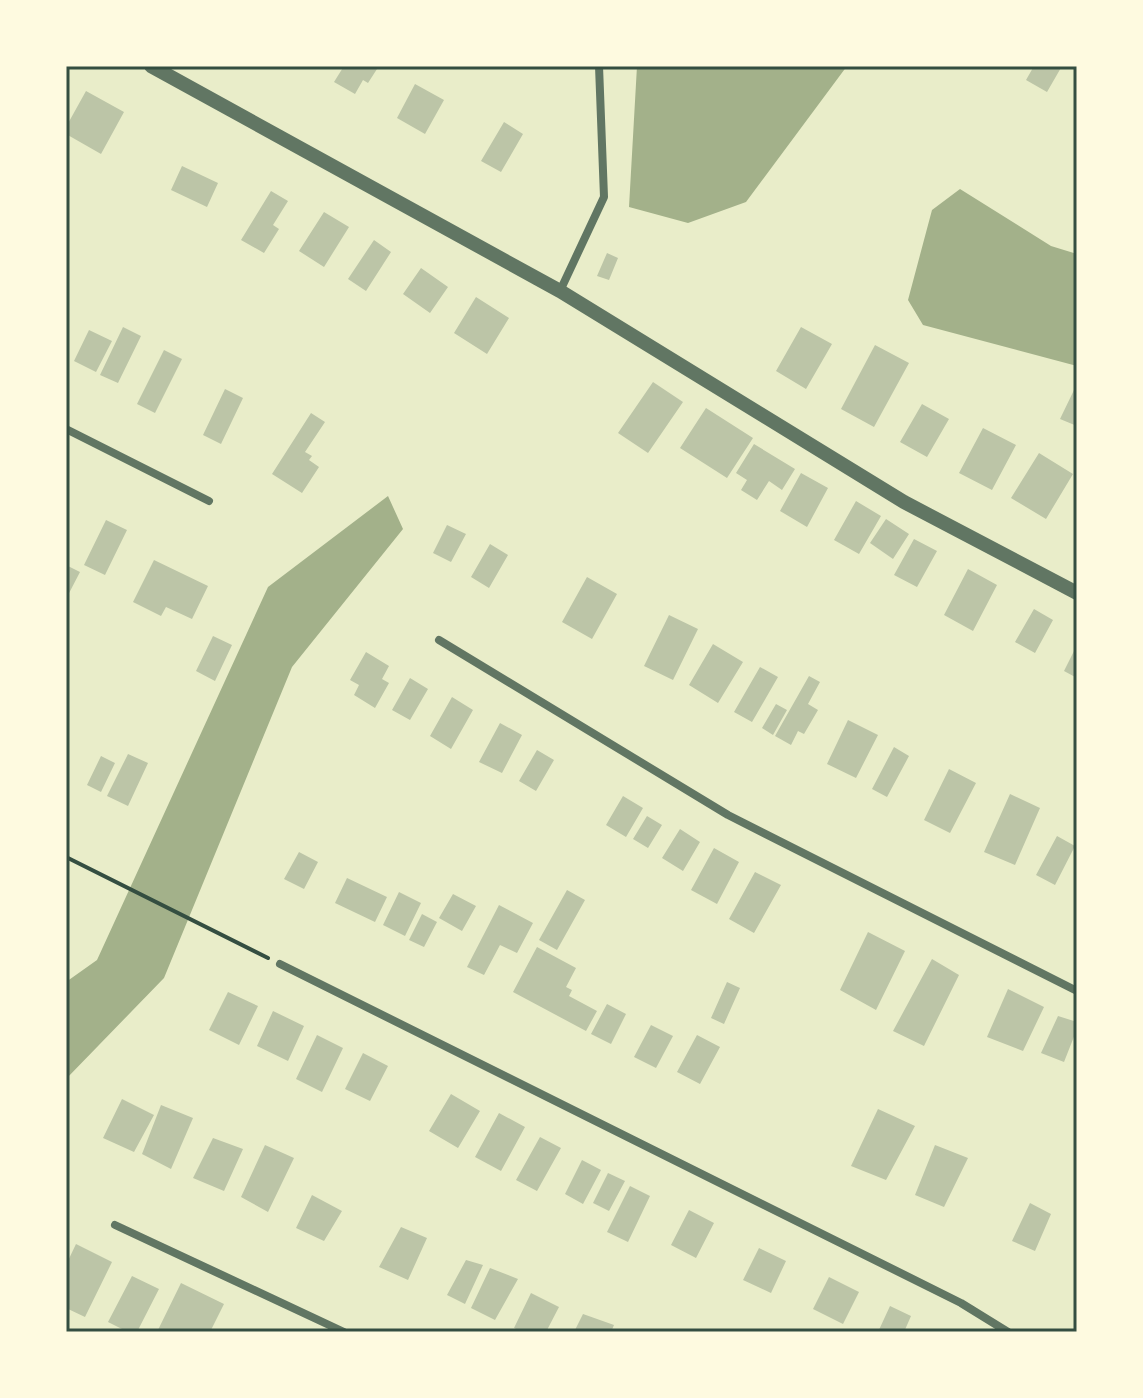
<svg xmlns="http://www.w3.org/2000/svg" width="1143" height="1398" font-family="'Work Sans',sans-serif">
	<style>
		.water { fill: #a3b18a }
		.building { fill: #bcc5a7 }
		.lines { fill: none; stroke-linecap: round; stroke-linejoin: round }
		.path { stroke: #344e41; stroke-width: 4 }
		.minor { stroke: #617663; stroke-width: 8 }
		.tertiary { stroke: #617663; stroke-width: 14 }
		.neatline { fill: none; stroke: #344e41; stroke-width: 3 }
	</style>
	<rect width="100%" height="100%" fill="#e9edc9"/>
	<path class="water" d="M637,66H847L746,202L688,223L629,207Z
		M960,189L1051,246L1077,254V366L923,325L908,300L932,210Z
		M388,496L403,529L292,667L164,978L66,1079V982L97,960L268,587Z"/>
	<path class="building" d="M344,66H372L377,69L368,83L363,80L355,94L334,82Z
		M1034,66H1062L1047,92L1026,80Z
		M415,84L444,100L425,134L397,118Z
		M86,91L124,112L101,154L66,134V127Z
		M504,122L523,134L501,172L481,161Z
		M182,166L218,183L207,207L171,190Z
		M271,191L288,201L273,225L279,229L264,253L241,240Z
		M324,212L349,227L324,267L299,251Z
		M374,240L391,252L366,291L348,279Z
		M607,253L618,258L609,280L597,276Z
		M421,268L448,287L430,313L403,294Z
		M476,297L509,318L487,354L454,333Z
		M123,327L141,336L118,383L100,375Z
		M801,327L832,344L806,389L776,371Z
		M89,330L112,341L96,372L74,361Z
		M875,345L909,363L874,427L841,409Z
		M164,350L182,359L155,413L137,404Z
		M653,382L683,402L648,453L618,433Z
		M225,389L243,398L221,444L203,435Z
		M1074,390L1077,391V426L1060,419Z
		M922,404L949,419L927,457L900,442Z
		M706,408L753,438L727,478L680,448Z
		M311,413L325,422L305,452L312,456L309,460L319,467L302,493L272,474Z
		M983,428L1016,445L992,490L959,473Z
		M754,444L795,469L782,490L769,481L757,500L741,490L747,480L736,473Z
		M1039,453L1073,474L1046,519L1011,498Z
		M801,473L828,488L807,527L780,511Z
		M856,501L881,516L859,554L834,540Z
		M886,519L909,534L893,559L870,543Z
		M106,520L127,530L105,575L84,565Z
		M447,525L466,534L451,562L433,553Z
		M914,539L937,551L917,587L894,575Z
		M490,544L508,555L489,588L471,577Z
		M154,560L208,586L192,619L166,607L161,616L133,602Z
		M66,565L80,572L66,599Z
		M968,569L997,585L973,631L944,615Z
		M587,577L617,594L592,639L562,622Z
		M1034,609L1053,620L1035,653L1015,642Z
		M669,615L698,629L673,680L644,666Z
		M213,636L232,645L215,681L196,671Z
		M713,644L743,662L718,703L689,685Z
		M1077,645V678L1064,671Z
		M366,652L389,666L382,679L389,683L375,708L354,695L359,685L350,680Z
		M760,667L778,677L752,722L734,712Z
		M809,676L820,682L808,704L818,710L804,734L798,731L791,745L775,736Z
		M410,678L428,689L410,720L392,710Z
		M452,697L473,710L451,749L430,736Z
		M776,704L787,710L773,735L762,728Z
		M848,720L878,735L856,778L827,764Z
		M500,723L522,735L502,773L479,762Z
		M894,747L909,756L887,797L872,789Z
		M537,750L554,760L536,791L519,781Z
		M128,754L148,763L128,806L107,796Z
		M101,756L115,763L101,792L87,785Z
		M949,769L976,783L950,833L924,820Z
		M1010,794L1040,808L1015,865L984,852Z
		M623,796L643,808L626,837L606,825Z
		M647,816L662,825L648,848L633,839Z
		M680,829L700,842L683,871L662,858Z
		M1057,836L1075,846L1055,885L1036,875Z
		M714,848L739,862L717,904L691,890Z
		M299,852L318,862L304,889L284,879Z
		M755,872L781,885L754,933L729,919Z
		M347,878L387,897L375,922L335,903Z
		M567,890L585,900L557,950L539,940Z
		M399,892L421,903L405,936L383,925Z
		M453,894L476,906L462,931L439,918Z
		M499,905L533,923L517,953L500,945L484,975L467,967Z
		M422,914L437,922L424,947L409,940Z
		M868,932L905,951L876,1010L840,990Z
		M537,947L576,968L566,987L572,990L569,996L597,1011L586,1031L513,992Z
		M932,959L959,975L924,1046L893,1031Z
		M727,982L740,988L724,1024L711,1018Z
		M1008,989L1044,1007L1023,1051L987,1037Z
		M228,992L258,1006L239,1045L209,1030Z
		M607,1004L626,1014L611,1044L591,1034Z
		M273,1011L304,1026L288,1061L257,1046Z
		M1058,1016L1077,1022V1029L1064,1062L1041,1053Z
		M651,1025L673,1036L656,1068L634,1057Z
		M317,1035L343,1048L322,1092L296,1079Z
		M697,1035L720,1047L700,1084L677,1072Z
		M363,1053L388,1066L370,1101L345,1089Z
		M451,1094L480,1111L458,1148L429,1131Z
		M122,1099L154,1115L134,1152L103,1138Z
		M161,1105L193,1118L171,1169L142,1154Z
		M878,1109L915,1126L886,1180L851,1166Z
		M499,1113L525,1127L501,1171L475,1157Z
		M540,1137L561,1148L537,1191L516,1180Z
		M213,1138L243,1149L224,1191L193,1178Z
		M265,1145L294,1158L268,1212L241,1197Z
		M935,1145L968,1158L944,1207L915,1195Z
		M582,1160L601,1170L583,1204L565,1194Z
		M608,1173L625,1181L609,1211L593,1203Z
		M630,1186L650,1196L628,1242L607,1232Z
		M312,1195L342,1211L324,1241L296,1228Z
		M1030,1203L1051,1214L1035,1251L1012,1241Z
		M689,1210L714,1223L696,1258L671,1245Z
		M401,1227L427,1238L408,1280L379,1267Z
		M76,1244L112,1262L85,1317L66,1308V1265Z
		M759,1248L786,1261L771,1293L743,1280Z
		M466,1260L483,1265L465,1304L447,1295Z
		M490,1268L518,1279L495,1320L471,1308Z
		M132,1276L159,1289L137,1332H128L108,1322Z
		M829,1277L859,1292L843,1324L813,1309Z
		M181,1283L224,1304L210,1332H157Z
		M531,1293L559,1307L546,1332H522L514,1328Z
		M890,1306L911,1316L904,1332H878Z
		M583,1314L614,1325L611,1332H574Z"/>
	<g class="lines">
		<path class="path" d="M66,857L268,958"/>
		<path class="minor" d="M560,291L604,197L599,66
			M66,429L209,501
			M439,640L728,815L1077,991
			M280,964L961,1303L1008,1332
			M115,1225L344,1332"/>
		<path class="tertiary" d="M151,66L560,291L904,502L1077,593"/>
	</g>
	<rect width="1143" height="1398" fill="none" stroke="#fefae0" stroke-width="136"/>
	<rect x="68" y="68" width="1007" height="1262" class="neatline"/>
</svg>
